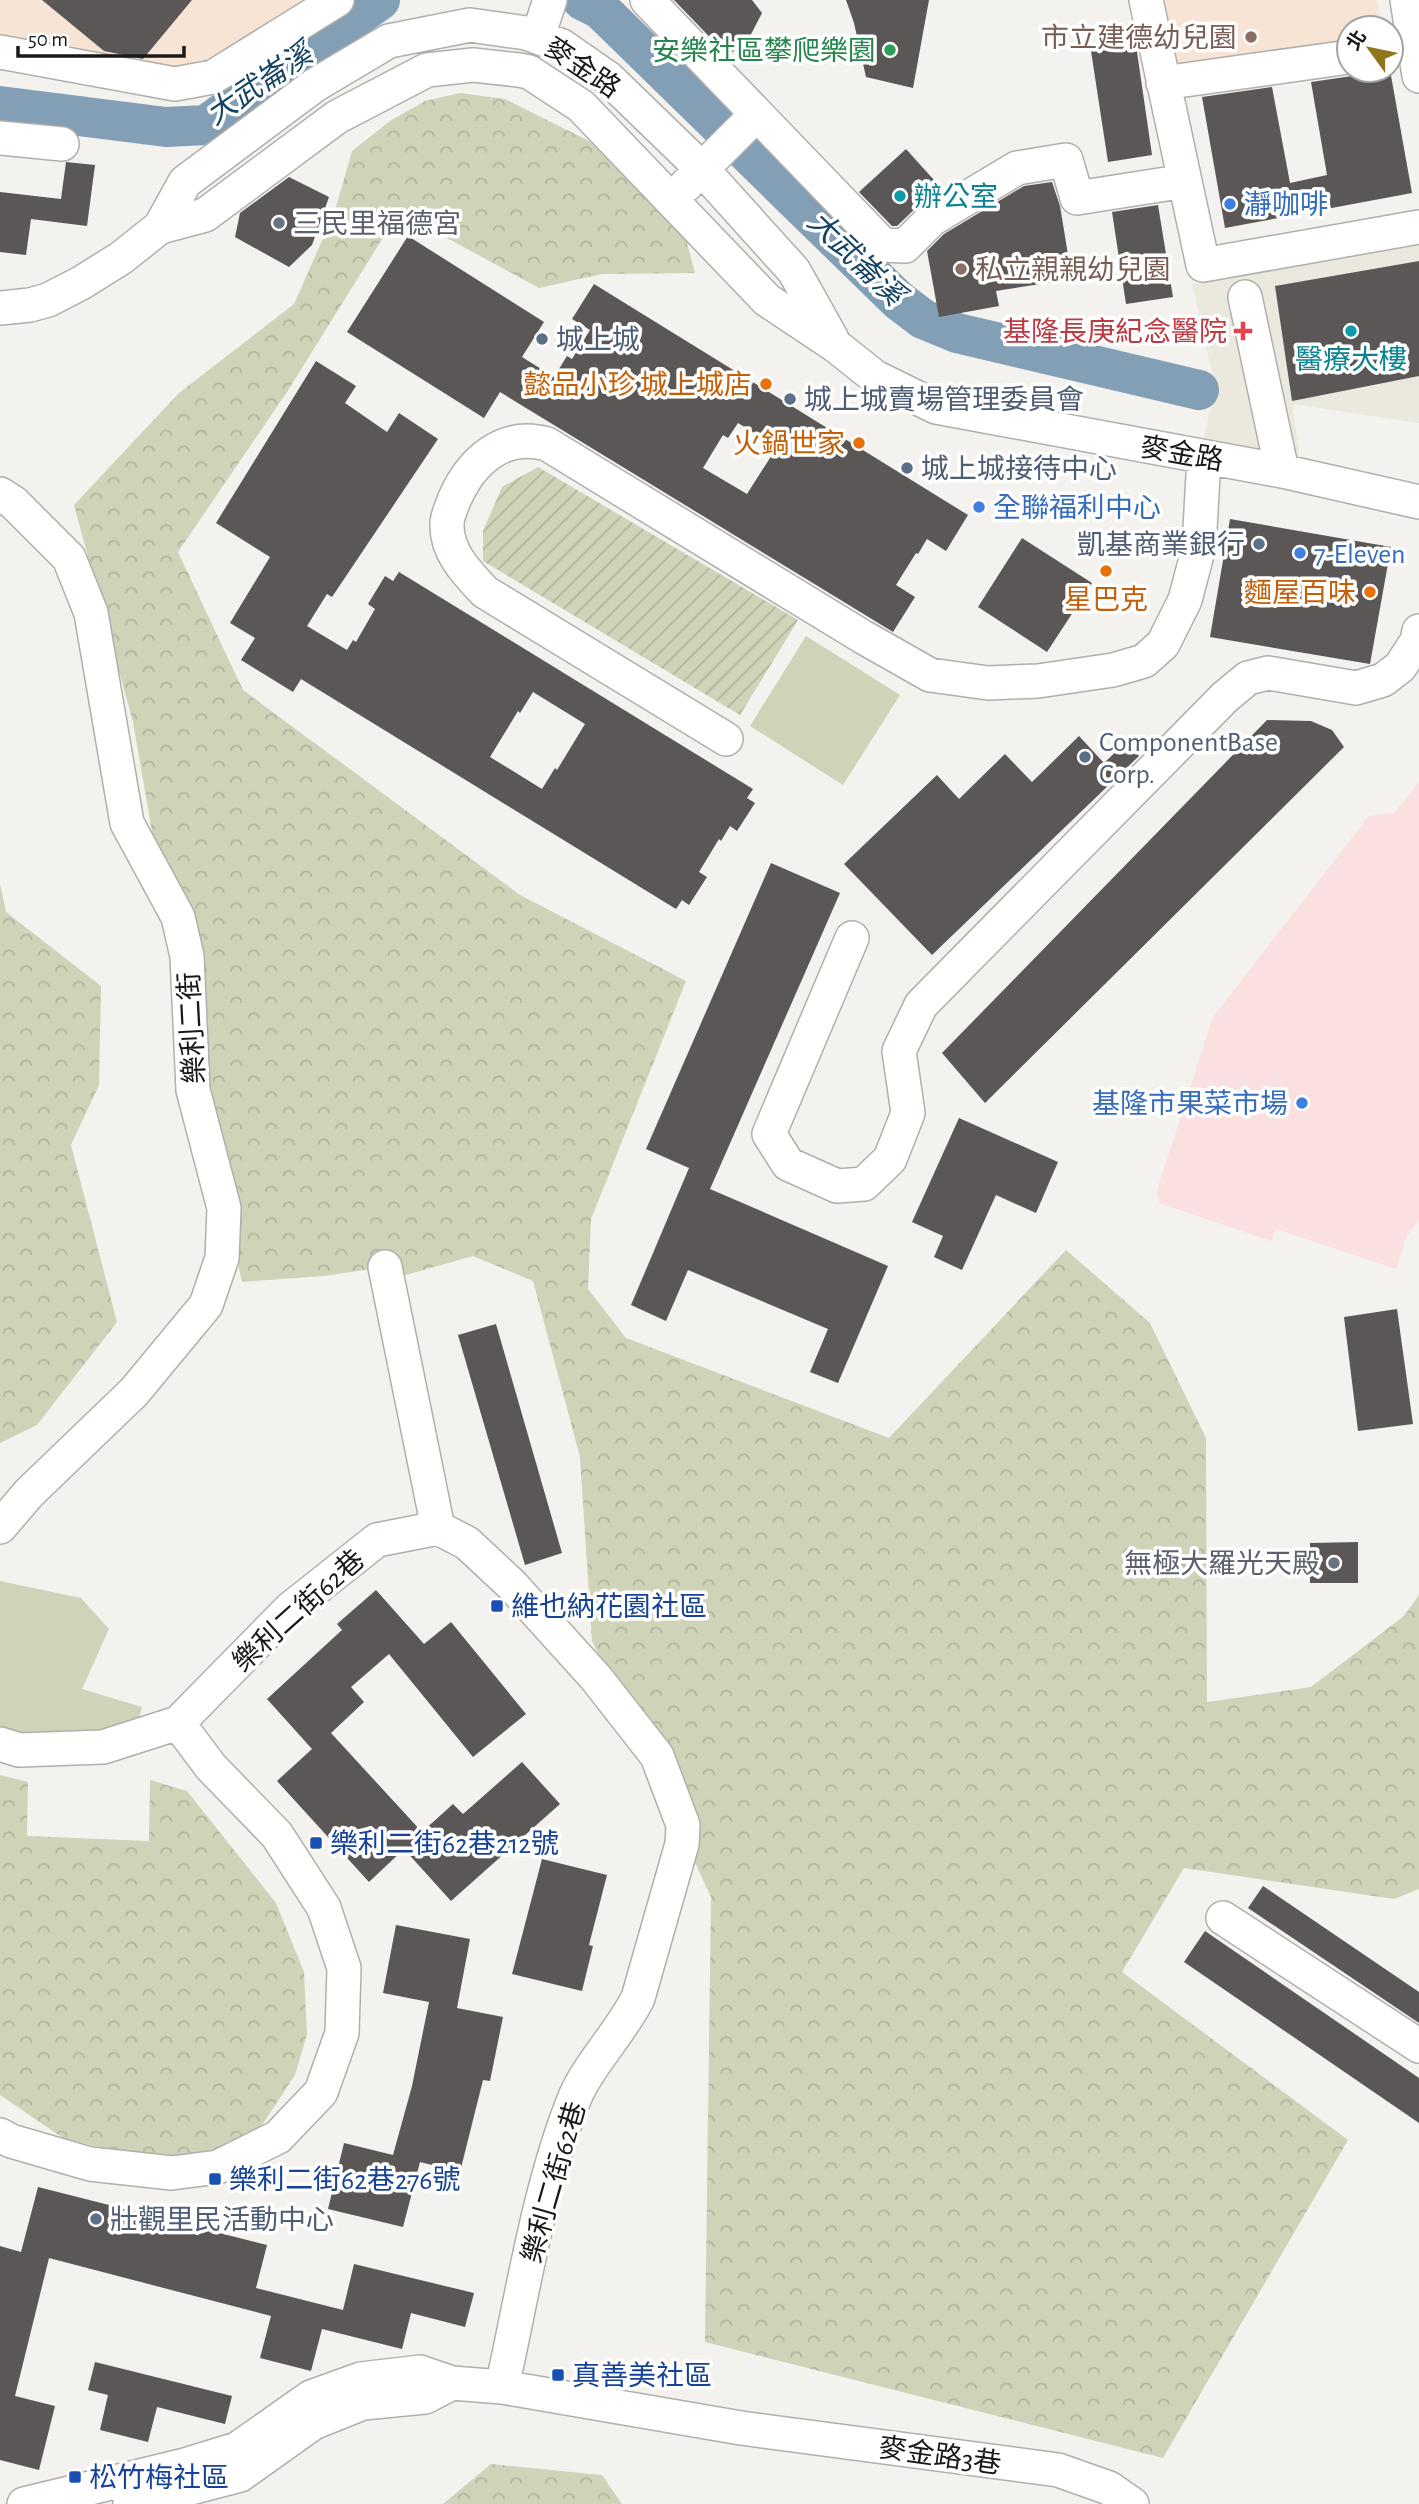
<svg xmlns="http://www.w3.org/2000/svg" width="1419" height="2504" font-family="'Alegreya Sans','Noto Sans TC',sans-serif">
	<style>
		.commercial { fill: #fbe0e2 }
		.built { fill: #ebe8dd }
		.education { fill: #f7e4d4 }
		.grass { fill: #cfd3b8 }
		.forest { fill: url(#forest-crowns) }
		.garden { fill: url(#garden-furrows) }
		.lines { fill: none; stroke-linecap: round; stroke-linejoin: round }
		.river { stroke: #839fb6; stroke-width: 40 }
		.building { fill: #5a5756; fill-rule: evenodd }
		.minor-casing { stroke: #b0afac; stroke-width: 36 }
		.minor { stroke: #fff; stroke-width: 33 }
		.education-dot { fill: #8d6e63; stroke: #fff; stroke-width: 2.5 }
		.leisure-dot { fill: #2e9e5b; stroke: #fff; stroke-width: 2.5 }
		.culture-dot { fill: #0f9aa8; stroke: #fff; stroke-width: 2.5 }
		.shop-dot { fill: #3f7fe0; stroke: #fff; stroke-width: 2.5 }
		.worship-dot { fill: #6b7280; stroke: #fff; stroke-width: 2.5 }
		.health-dot { fill: #e0444e; stroke: #fff; stroke-width: 2.5 }
		.service-dot { fill: #5c6f8a; stroke: #fff; stroke-width: 2.5 }
		.food-dot { fill: #e8710a; stroke: #fff; stroke-width: 2.5 }
		.transit-dot { fill: #1a4fb4; stroke: #fff; stroke-width: 2.5 }
		.labels { text-anchor: middle; stroke-width: 7; stroke-linejoin: round; paint-order: stroke }
		.education-label { font-size: 28px; fill: #785e54; stroke: #fff; text-anchor: end }
		.leisure-label { font-size: 28px; fill: #27864d; stroke: #fff; text-anchor: end }
		.street-label { font-size: 28px; fill: #1a1918; stroke: #fff }
		.culture-label { font-size: 28px; fill: #0d838f; stroke: #fff; text-anchor: start }
		.shop-label { font-size: 28px; fill: #366cbe; stroke: #fff; text-anchor: start }
		.worship-label { font-size: 28px; fill: #5b616d; stroke: #fff; text-anchor: start }
		.health-label { font-size: 28px; fill: #be3a42; stroke: #fff; text-anchor: end }
		.service-label { font-size: 28px; fill: #4e5e75; stroke: #fff; text-anchor: start }
		.food-label { font-size: 28px; fill: #c56008; stroke: #fff; text-anchor: end }
		.transit-label { font-size: 28px; fill: #164399; stroke: #fff; text-anchor: start }
		.water-label { font-size: 30px; font-style: italic; fill: #134465; stroke: #fff }
	</style>
	<defs>
		<pattern id="forest-crowns" width="20" height="18" patternUnits="userSpaceOnUse" patternTransform="scale(1.75)"><rect width="20" height="18" fill="#cfd3b8"/><path d="M2 6a3 3 0 1 1 6 0M12 15a3 3 0 1 1 6 0" fill="none" stroke="#b1b59d"/></pattern>
		<pattern id="garden-furrows" width="10" height="10" patternUnits="userSpaceOnUse" patternTransform="scale(1.75)"><rect width="10" height="10" fill="#cfd3b8"/><path d="M-1 1l2-2M0 10L10 0M9 11l2-2" fill="none" stroke="#b1b59d"/></pattern>
	</defs>
	<rect width="100%" height="100%" fill="#f3f2ee"/>
	<path class="commercial" d="M1419,782V1220L1407,1236L1396,1269L1276,1229L1271,1241L1159,1203L1157,1190L1213,1017L1369,816L1394,813Z"/>
	<path class="built" d="M1419,245V261L1276,286L1293,400L1419,376V423L1292,404L1300,460L1202,447L1215,386L1192,284Z"/>
	<path class="education" d="M0,0H320L234,53L162,82L0,62Z
		M1145,0H1377L1382,28H1349V45L1161,76Z"/>
	<path class="grass" d="M806,636L900,695L843,785L750,726Z
		M0,1581L81,1598L109,1629L82,1689L142,1707L137,1725L92,1733L0,1736Z"/>
	<path class="forest" d="M460,93L505,99L589,141L684,232L695,273L602,274L539,288L399,212L287,392L178,552L243,690L520,895L686,981L591,1219L588,1289L626,1338L889,1438L1066,1250L1150,1323L1206,1438L1207,1702L1311,1687L1404,1616L1419,1595V1889L1394,1899L1184,1868L1122,1972L1348,2140L1163,2458L705,2342L711,1897L592,1641L580,1457L533,1281L473,1256L395,1278L384,1267L324,1276L242,1282L180,993L133,722L74,505L179,393L294,304L334,214L352,151L390,121L425,101Z
		M0,884L6,912L101,986L99,1085L71,1145L117,1322L37,1425L0,1443Z
		M0,1775L28,1782L27,1836L149,1841L150,1780L187,1791L276,1903L304,1972L307,2034L295,2075L258,2131L188,2169L63,2138L0,2095Z
		M491,2464L602,2475L622,2504H443Z"/>
	<path class="garden" d="M538,467L798,620L740,715L483,561V531L502,487Z"/>
	<g class="lines">
		<path class="river" d="M582,0L600,9L898,300L923,319L957,333L1199,390
			M0,106L166,127L206,125L380,0"/>
	</g>
	<path class="building" d="M42,0H192L143,59L104,51Z
		M674,0H752L762,13L746,44L727,55Z
		M846,0H929L913,88L866,77L854,23Z
		M1136,45L1152,155L1108,162L1091,51Z
		M1363,70H1390L1412,193L1225,228L1202,97L1272,87L1290,183L1327,175L1311,82L1352,76Z
		M906,149L943,190L919,205L897,226H892L859,192Z
		M66,162L95,165L87,226L31,219L26,255L0,252V192L61,199Z
		M289,177L329,197L312,245L289,267L235,237L240,213Z
		M1052,182L1060,206L1072,279L996,291L999,306L939,317L927,251L944,234L1024,186Z
		M1158,205L1173,297L1126,304L1112,212Z
		M408,236L544,322L522,357L554,377L567,356L572,359L590,330L572,319L594,284L968,515L946,551L927,539L918,554L916,553L896,585L915,597L893,632L500,392L484,418L347,332ZM738,423L777,447L747,494L703,468L723,435L728,438Z
		M1419,261V376L1292,401L1275,286Z
		M316,361L356,386L345,403L387,432L399,413L438,439L332,597L327,594L307,626L347,650L353,640L356,642L375,609L368,604L385,576L393,581L399,572L753,789L747,798L755,803L737,831L730,826L721,841L719,839L699,872L707,877L689,905L682,900L676,909L301,679L293,692L241,660L255,638L230,623L270,557L216,523ZM533,692L585,724L557,770L555,768L542,789L490,757L518,711L520,713Z
		M1230,519L1391,547L1370,664L1210,637Z
		M1022,538L1092,583L1047,652L978,607Z
		M1267,720L1311,721L1332,730L1344,747L985,1103L942,1053Z
		M1079,736L1104,763L1126,742L1139,756L932,955L844,864L937,775L959,799L1005,754L1032,782Z
		M771,863L840,893L710,1189L888,1266L838,1383L810,1372L828,1329L688,1270L666,1321L631,1305L689,1168L646,1149Z
		M959,1118L1058,1162L1036,1213L996,1195L962,1270L934,1257L943,1236L912,1222Z
		M1397,1309L1413,1424L1358,1431L1344,1317Z
		M496,1324L562,1553L525,1565L458,1335Z
		M1358,1542V1583H1310V1543Z
		M376,1590L424,1644L451,1622L526,1714L473,1757L389,1654L351,1687L364,1702L331,1733L422,1832L453,1804L463,1814L522,1762L560,1804L451,1901L404,1849L369,1882L277,1781L312,1749L267,1699L342,1630L337,1624Z
		M542,1859L607,1875L589,1945L593,1946L582,1991L512,1974Z
		M1263,1886L1419,1992V2023L1248,1908Z
		M396,1925L470,1939L457,2008L503,2017L490,2081L483,2080L460,2172L420,2162L403,2227L328,2209L344,2143L393,2155L412,2086L429,2002L383,1993Z
		M1205,1931L1419,2078V2123L1184,1962Z
		M38,2187L267,2245L256,2288L343,2310L354,2264L474,2293L465,2327L411,2313L402,2349L322,2329L311,2371L260,2358L271,2316L49,2258L15,2396L55,2406L39,2470L0,2460V2246L21,2252Z
		M95,2362L232,2396L225,2424L157,2407L148,2442L100,2430L108,2395L88,2390Z"/>
	<g class="lines">
		<defs>
			<path id="minor" d="M647,0L883,245L905,246L932,219L1017,168L1066,160L1077,198L1185,181
				M1146,0L1203,265L1419,227
				M1407,0L1419,76
				M538,36L550,0
				M0,52L175,84L213,77L337,0
				M1163,83L1349,57
				M0,138L62,144
				M686,185L757,114
				M160,227L185,182L315,85L389,41L470,25L526,33L562,46L608,78L702,169L794,271L832,339
				M1245,297L1282,471
				M0,308L30,305L48,300L81,283L121,258L160,227L205,215L337,117L427,70L473,65L519,70L529,72L581,106L767,300L836,346L875,377L936,407L1282,471L1419,502
				M0,494L14,503L69,558L91,613L127,823L178,917L187,956L193,1090L224,1208L222,1258L206,1305L134,1392L29,1493L0,1527
				M726,739L485,592C467,573 446,552 447,524C447,516 452,506 455,498C472,460 504,432 547,444L863,637L930,675L988,683L1038,681L1113,670L1144,661L1163,644L1185,600L1199,547L1204,457
				M852,938L769,1134L788,1164L837,1186L864,1184L890,1159L908,1113L899,1051L921,1005L1225,697L1248,678L1268,673L1356,688L1383,680L1400,667L1417,641L1419,631
				M385,1267L438,1528
				M0,1744L19,1750L103,1747L178,1723L290,1609L377,1540L438,1528L467,1543L512,1585L596,1678L657,1756L683,1825L682,1844L638,1998C620,2034 586,2067 573,2102C538,2191 523,2293 502,2387
				M1223,1918L1419,2046
				M0,2135L11,2141L90,2164L172,2173L218,2167L278,2137L321,2092L342,2033L344,1968L324,1908L277,1835L211,1767L178,1723
				M24,2504L185,2465L237,2449L311,2397L361,2379L420,2372L452,2383L502,2387L741,2428L1058,2470L1109,2488L1132,2504
				M130,2504L240,2475L313,2423L363,2403L425,2397L452,2383"/>
		</defs>
		<use href="#minor" class="minor-casing"/>
		<use href="#minor" class="minor"/>
	</g>
	<g class="education-dot">
		<circle cx="1251" cy="37" r="7"/>
		<circle cx="961" cy="269" r="7"/>
	</g>
	<circle class="leisure-dot" cx="890" cy="50" r="7"/>
	<g class="culture-dot">
		<circle cx="900" cy="196" r="7"/>
		<circle cx="1351" cy="331" r="7"/>
	</g>
	<g class="shop-dot">
		<circle cx="1230" cy="204" r="7"/>
		<circle cx="979" cy="507" r="7"/>
		<circle cx="1300" cy="553" r="7"/>
		<circle cx="1302" cy="1103" r="7"/>
	</g>
	<g class="worship-dot">
		<circle cx="279" cy="223" r="7"/>
		<circle cx="1334" cy="1563" r="7"/>
	</g>
	<path class="health-dot" d="M1239.5 320.5h7v7h7v7h-7v7h-7v-7h-7v-7h7z"/>
	<g class="service-dot">
		<circle cx="542" cy="339" r="7"/>
		<circle cx="790" cy="399" r="7"/>
		<circle cx="907" cy="468" r="7"/>
		<circle cx="1259" cy="544" r="7"/>
		<circle cx="1085" cy="757" r="7"/>
		<circle cx="96" cy="2219" r="7"/>
	</g>
	<g class="food-dot">
		<circle cx="766" cy="384" r="7"/>
		<circle cx="859" cy="443" r="7"/>
		<circle cx="1106" cy="571" r="7"/>
		<circle cx="1370" cy="592" r="7"/>
	</g>
	<g class="transit-dot">
		<rect x="490" y="1599" width="14" height="14" rx="3.5"/>
		<rect x="309" y="1836" width="14" height="14" rx="3.5"/>
		<rect x="208" y="2172" width="14" height="14" rx="3.5"/>
		<rect x="551" y="2368" width="14" height="14" rx="3.5"/>
		<rect x="68" y="2470" width="14" height="14" rx="3.5"/>
	</g>
	<g class="labels">
		<g class="education-label">
			<text x="1237" y="47">市立建德幼兒園</text>
			<text x="975" y="279" text-anchor="start">私立親親幼兒園</text>
		</g>
		<g class="leisure-label">
			<text x="876" y="60">安樂社區攀爬樂園</text>
		</g>
		<g class="street-label">
			<text transform="translate(583 67) rotate(34)" y="10">麥金路</text>
			<text transform="translate(1182 453) rotate(10)" y="10">麥金路</text>
			<text transform="translate(191 1028) rotate(-93)" y="10">樂利二街</text>
			<text transform="translate(298 1610) rotate(-42)" y="10">樂利二街62巷</text>
			<text transform="translate(553 2182) rotate(-74)" y="10">樂利二街62巷</text>
			<text transform="translate(940 2455) rotate(8)" y="10">麥金路3巷</text>
		</g>
		<g class="culture-label">
			<text x="914" y="206">辦公室</text>
			<text x="1351" y="369" text-anchor="middle">醫療大樓</text>
		</g>
		<g class="shop-label">
			<text x="1244" y="214">瀞咖啡</text>
			<text x="993" y="517">全聯福利中心</text>
			<text x="1314" y="563">7-Eleven</text>
			<text x="1288" y="1113" text-anchor="end">基隆市果菜市場</text>
		</g>
		<g class="worship-label">
			<text x="293" y="233">三民里福德宮</text>
			<text x="1320" y="1573" text-anchor="end">無極大羅光天殿</text>
		</g>
		<g class="health-label">
			<text x="1227" y="341">基隆長庚紀念醫院</text>
		</g>
		<g class="service-label">
			<text x="556" y="349">城上城</text>
			<text x="804" y="409">城上城賣場管理委員會</text>
			<text x="921" y="478">城上城接待中心</text>
			<text x="1245" y="554" text-anchor="end">凱基商業銀行</text>
			<text x="1099" y="751">ComponentBase<tspan x="1099" dy="32">Corp.</tspan></text>
			<text x="110" y="2229">壯觀里民活動中心</text>
		</g>
		<g class="food-label">
			<text x="752" y="394">懿品小珍 城上城店</text>
			<text x="845" y="453">火鍋世家</text>
			<text x="1356" y="602">麵屋百味</text>
			<text x="1106" y="609" text-anchor="middle">星巴克</text>
		</g>
		<g class="transit-label">
			<text x="511" y="1616">維也納花園社區</text>
			<text x="330" y="1853">樂利二街62巷212號</text>
			<text x="229" y="2189">樂利二街62巷276號</text>
			<text x="572" y="2385">真善美社區</text>
			<text x="89" y="2487">松竹梅社區</text>
		</g>
		<g class="water-label">
			<text transform="translate(259 84) rotate(-34)" y="10">大武崙溪</text>
			<text transform="translate(856 258) rotate(44)" y="10">大武崙溪</text>
		</g>
	</g>
	<g transform="translate(1370 49) rotate(303)"><circle r="33" fill="#ffffff" stroke="#a3a3a3" stroke-width="2"/>
	<path d="M0-5L12 26L0 18L-12 26Z" fill="#91751b"/>
	<text y="-10" font-size="19" font-weight="bold" text-anchor="middle" fill="#1a1918">北</text>
	</g>
	<path d="M18 46v10h166v-10" fill="none" stroke="#1a1918" stroke-width="3.5"/>
	<text x="28" y="46" font-size="21" fill="#1a1918" stroke="#ffffff" stroke-width="5" paint-order="stroke">50 m</text>
</svg>
